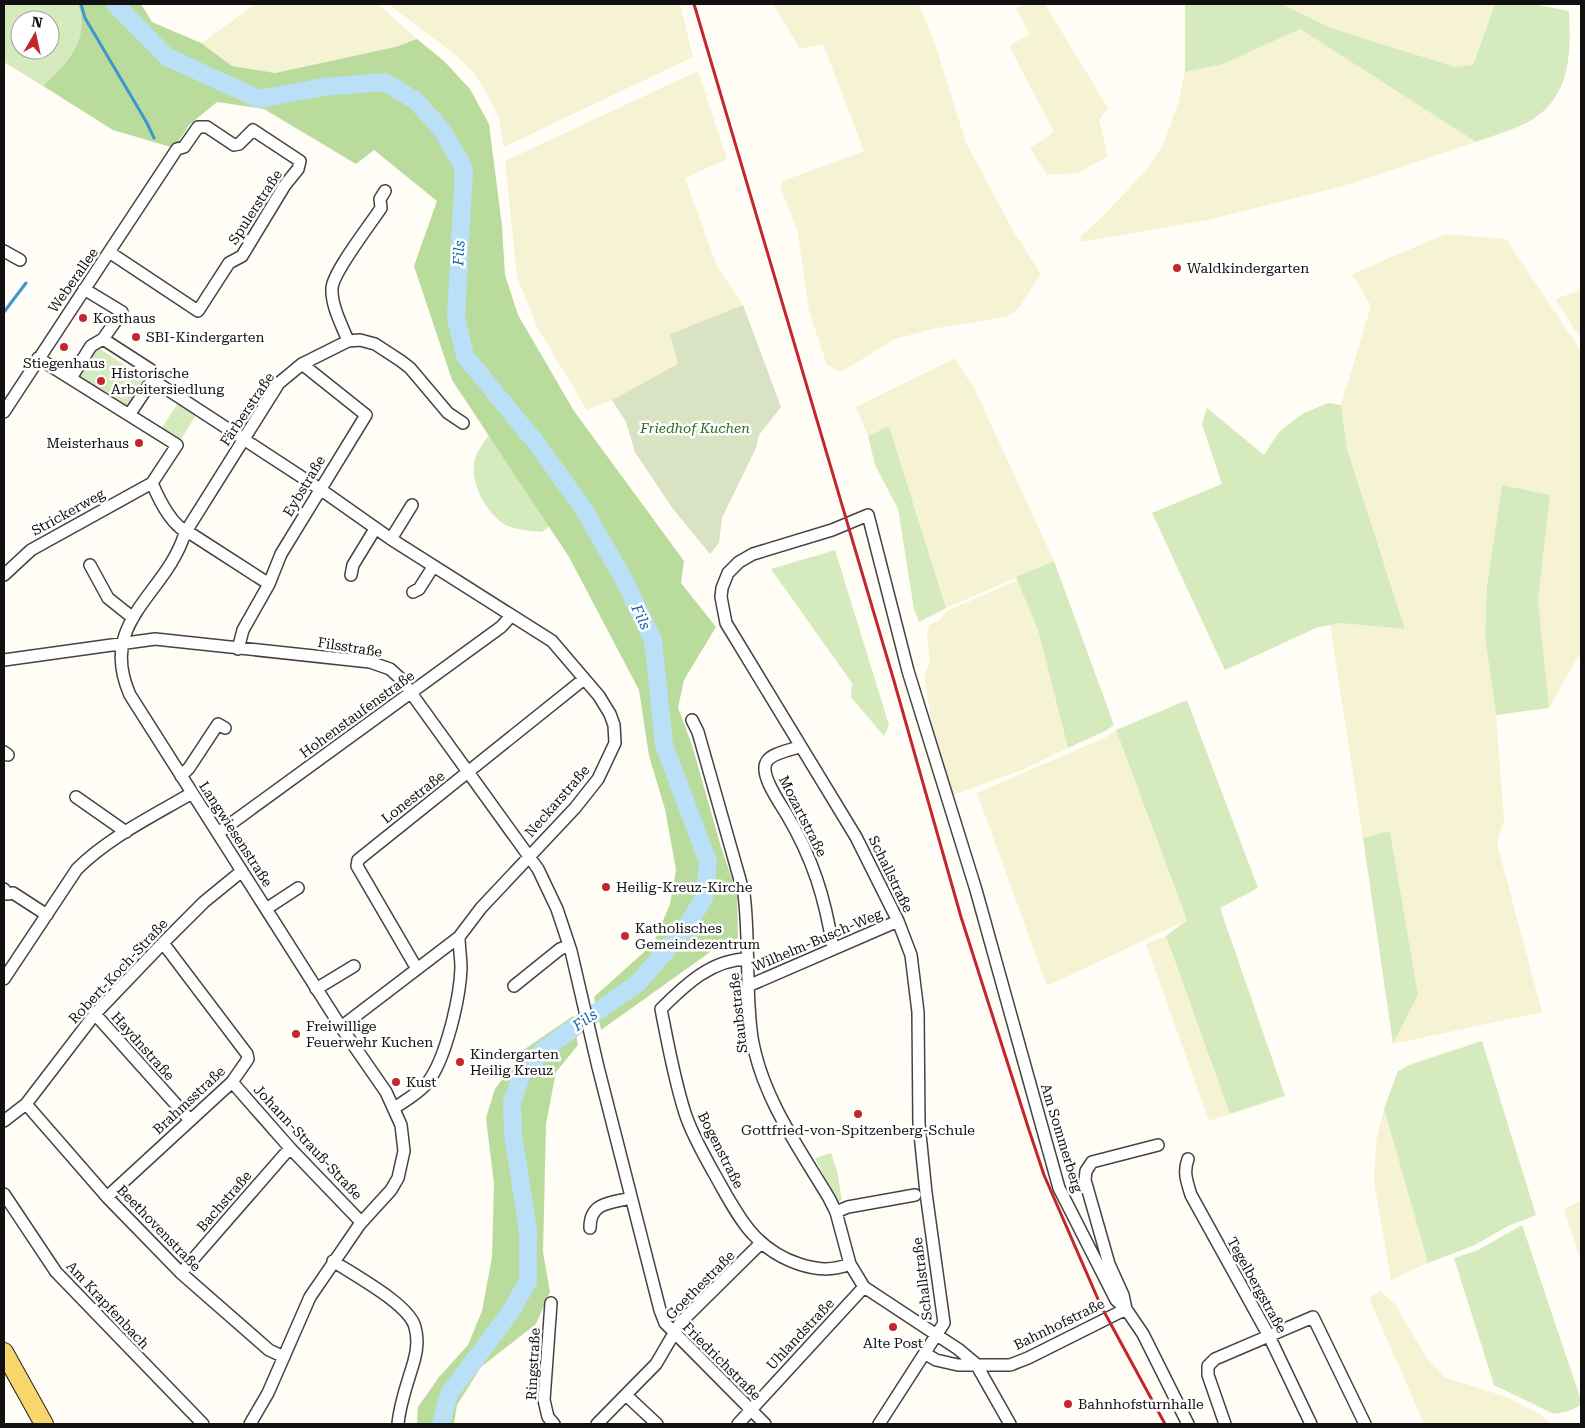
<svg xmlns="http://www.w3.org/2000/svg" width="1585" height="1428" font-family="'Roboto Serif',serif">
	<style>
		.farmland { fill: #f6f3d4 }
		.green { fill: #d5ebbd; fill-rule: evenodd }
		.forest { fill: #b9dc9c }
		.cemetery { fill: #d9e3c4 }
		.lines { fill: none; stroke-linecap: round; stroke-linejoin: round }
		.stream { stroke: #3f96cf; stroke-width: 3 }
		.river { stroke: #b9e0f7; stroke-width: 18 }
		.street-casing { stroke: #444; stroke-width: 14 }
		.primary-casing { stroke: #222; stroke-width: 20 }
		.street { stroke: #fff; stroke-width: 11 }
		.primary { stroke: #f9d66b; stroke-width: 18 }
		.rail { stroke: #c4262e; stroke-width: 3 }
		.poi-dot { fill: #c4262e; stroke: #fff; stroke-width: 2 }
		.labels { text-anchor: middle; stroke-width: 5; stroke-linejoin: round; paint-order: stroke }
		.street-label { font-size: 14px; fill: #111; stroke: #fff }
		.poi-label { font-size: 14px; fill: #111; stroke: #fff; text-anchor: start }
		.park-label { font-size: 14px; font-style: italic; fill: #2f6b1f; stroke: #fff }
		.water-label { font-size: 15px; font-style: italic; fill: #1768a6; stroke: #fff }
	</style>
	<rect width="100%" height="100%" fill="#fffdf5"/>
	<path class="farmland" d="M256,4H378L417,39L395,47L275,73L232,66L201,43Z
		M388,4H680L693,57L504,147L499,119L488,96L474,73L456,55Z
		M773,4H919L936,47L966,143L1015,234L1041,274L1018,309L1006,317L937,328L895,339L841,372L827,365L809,311L798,233L780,186L783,181L864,151L823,44L800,49Z
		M1024,4H1045L1108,108L1099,120L1108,156L1078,173L1047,175L1030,148L1054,132L1009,46L1030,34L1016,9Z
		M1282,4H1495L1473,65L1455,67L1331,28Z
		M1300,29L1476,142L1343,186L1207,220L1082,242L1081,236L1103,216L1147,169L1164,143L1178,103L1185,72L1223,64Z
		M698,71L727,159L685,178L717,266L743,305L670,334L679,364L612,400L587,410L537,327L517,277L505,161Z
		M1445,234L1506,239L1581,351V651L1549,708L1538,600L1549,495L1502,485L1487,585L1485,636L1496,715L1504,820L1497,843L1542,1012L1393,1044L1418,995L1390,832L1363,838L1330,625L1340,623L1405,629L1347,449L1341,405L1371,306L1352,274Z
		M1581,290V340L1555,299Z
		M955,358L976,392L1054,561L946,608L889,426L868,436L856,407Z
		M1018,580L1038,630L1068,748L1024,769L953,795L932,724L924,677L930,661L927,634L929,625L940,620L947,611Z
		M1116,730L1187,920L1047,986L977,793L1106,737Z
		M1166,936L1230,1114L1209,1121L1146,944Z
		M1384,1109L1428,1263L1391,1280L1374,1182L1376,1141Z
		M1581,1201V1262L1564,1209Z
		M1380,1291L1395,1304L1428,1360L1446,1378L1504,1396L1541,1415L1551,1424H1424L1369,1298Z"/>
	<path class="green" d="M4,4H78C90,41 68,62 43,86L4,62ZM20,20H50V50H20Z
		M1185,4H1282L1331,28L1455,67L1473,65L1495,4H1533L1569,11C1571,51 1571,95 1533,119C1517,129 1494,135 1476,142L1300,29L1223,64L1185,72Z
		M97,347L146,379L127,408L78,376Z
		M180,400L198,412L180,441L161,429Z
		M1328,403L1341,405L1347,449L1405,629L1340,623L1316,628L1225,670L1152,513L1222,484L1202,424L1207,408L1264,455L1279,432L1302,414Z
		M519,426L569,510L542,532C529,531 516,530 504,524C486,513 471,484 474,464C475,454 483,444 488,436Z
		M889,426L946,608L919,622L914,609L898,509L875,465L868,436Z
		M1502,485L1550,495L1538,600L1549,708L1496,715L1485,636L1487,585Z
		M835,550L889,725L884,736L851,697L852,683L771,569Z
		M1054,561L1114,725L1107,730L1068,748L1038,630L1016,577Z
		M1187,700L1258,888L1220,908L1285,1096L1230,1114L1166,936L1187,920L1116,730Z
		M1390,831L1418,995L1393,1044L1363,838Z
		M1482,1041L1536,1215L1508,1226L1475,1245L1428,1263L1384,1109L1398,1071L1409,1065Z
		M831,1153L837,1171L842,1200L837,1202L815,1158Z
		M1522,1225L1581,1400V1405L1569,1411L1554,1414L1494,1385L1454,1258L1478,1250Z"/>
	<path class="forest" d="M78,4H141L152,22L201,43L232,66L275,73L395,47L417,39L444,61L470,89L489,124L502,226L505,275L518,315L574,411L684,561L681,583L716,627L684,680L678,708L692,745L721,847L737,893L738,938L713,950L601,1030L594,997L653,944L670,904L676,870L665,809L649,756L639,690L569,557L452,380L414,266L437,201L374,150L356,164L264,109L217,102L189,125L174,148L113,130L43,86C68,62 90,41 78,4Z
		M573,1016L578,1045L556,1072L546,1124L543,1252L550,1292L536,1324L481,1367L457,1405L454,1424H417L418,1407L439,1377L468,1345L482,1311L492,1257L494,1184L486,1118L495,1089L522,1051Z"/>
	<path class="cemetery" d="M743,305L781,407L759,435L756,448L722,518L719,543L710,554L673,509L635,452L626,422L612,400L678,364L670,334Z"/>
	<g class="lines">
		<path class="stream" d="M81,4L85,18L147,123L154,138
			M4,312L26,283"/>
		<path class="river" d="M115,4L167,57L259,99L323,87L385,82L416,101L442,130L464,168L456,318L465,356L537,444L583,508L623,578L653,640L664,745L708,862L704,898L685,929L638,983L544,1049L521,1076L512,1103L513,1134L528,1230V1281L510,1313L449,1394L441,1424"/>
		<defs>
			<path id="street" d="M4,251L20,260
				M103,339L151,370L156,382L320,489L391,539L552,641L599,696L610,714L614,725L615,743L598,779L575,808L481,908L459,937L341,1027
				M348,341C342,325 331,306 332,288C333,272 370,225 381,208L380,199L385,191
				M71,378L91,346L103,339L122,312L84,289
				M4,412L109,252L198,311L229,263L242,256L285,185L298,169L300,161L253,130L239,144L234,145L207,127H198L184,147L177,149L109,252
				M129,415L153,379
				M152,483C160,502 173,529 193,535L269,584
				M391,539L412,505
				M90,565L108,598L133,618
				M4,575L31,550L152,483L177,445L38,358
				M351,575L353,565L375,529
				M413,592L419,589L433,567
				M238,649L243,630L269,584L281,554L366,415L302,364
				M4,660L155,639L370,662L390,669L401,679L538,869L557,909L571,951L598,1067L660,1310L665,1323L765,1424
				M692,720L698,732L744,894C750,941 745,990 752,1038C762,1097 799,1148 829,1198L836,1212L850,1264L864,1287L958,1349L976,1364L1010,1424
				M799,747C790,750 769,754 766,763C760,776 780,803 787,815C813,859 825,898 833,948
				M4,752L8,755
				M181,776L189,768L218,724L225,728
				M76,797L126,832
				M218,833L501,627L511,616
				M4,889L7,894L13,893L47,915
				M266,909L298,888
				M748,959C712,959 685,985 661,1009C668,1044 674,1079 685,1113C692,1135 704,1155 715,1175C737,1214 753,1249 799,1264C817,1270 832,1271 850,1264
				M417,969L357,866L358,860L584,679
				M4,979L77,869C109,837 153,816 192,793
				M514,986L560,949L569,946
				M748,986L898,921
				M316,989L354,966
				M95,1014L190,1120
				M232,1082L290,1148L361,1222
				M26,1104L107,1197L181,1273L269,1350L284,1357
				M394,1108C405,1101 419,1093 428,1082C446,1058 460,998 461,968C461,958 459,947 459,937
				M4,1121L26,1104L95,1014L163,943L204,902L242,871
				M1188,1159C1183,1172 1187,1182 1191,1195L1269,1336L1311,1424
				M4,1194L56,1272L203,1424
				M107,1197L232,1082L248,1059L247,1054L163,943
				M836,1212L848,1207L915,1195
				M590,1228C590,1202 610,1203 631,1198
				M333,1261C354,1275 409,1304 415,1327C418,1338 417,1351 414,1361C408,1382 400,1402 398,1424
				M181,1273L290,1148
				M551,1303L544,1400L548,1417L554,1424
				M1126,1309L1123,1295L1109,1264L1085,1180L1086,1171L1092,1162L1158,1145
				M926,1354L936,1360L958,1365H1010L1028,1358L1126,1309
				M627,1396L657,1424
				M250,1424L268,1393L310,1297L360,1224L391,1190L398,1178L404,1151L401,1125L386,1092L341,1027L130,695C97,621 166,595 185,533L279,383L302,364L348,341L360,340L375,344L401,361L410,368L448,413L463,423
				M597,1424L656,1364L680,1323L760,1244
				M738,1424L864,1287
				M879,1424L944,1323L926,1193L919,1124L918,1012L911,955L898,921L856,837L726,623L721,597L722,588L728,573L739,562L753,554L832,530L868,515L908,671L976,890L1059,1188L1116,1300L1126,1309L1143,1334L1188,1424
				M1225,1424L1208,1375V1366L1215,1359L1313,1317L1365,1424"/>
			<path id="primary" d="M4,1352L44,1424"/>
		</defs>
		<use href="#street" class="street-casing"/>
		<use href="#primary" class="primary-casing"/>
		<use href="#street" class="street"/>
		<use href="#primary" class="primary"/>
		<path class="rail" d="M694,4L894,681L961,917L1029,1130L1044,1175L1101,1306L1165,1424"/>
	</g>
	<g class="poi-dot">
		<circle cx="1177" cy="268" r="5"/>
		<circle cx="83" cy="318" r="5"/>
		<circle cx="136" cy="337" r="5"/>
		<circle cx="64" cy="347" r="5"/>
		<circle cx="101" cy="381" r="5"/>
		<circle cx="139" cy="443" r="5"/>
		<circle cx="606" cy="887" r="5"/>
		<circle cx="625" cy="936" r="5"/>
		<circle cx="296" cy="1034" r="5"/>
		<circle cx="460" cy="1062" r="5"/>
		<circle cx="396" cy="1082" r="5"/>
		<circle cx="858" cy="1114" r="5"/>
		<circle cx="893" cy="1327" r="5"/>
		<circle cx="1068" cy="1404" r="5"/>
	</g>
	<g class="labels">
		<g class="street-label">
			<text transform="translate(255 207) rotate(-57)" y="5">Spulerstraße</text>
			<text transform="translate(73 280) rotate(-55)" y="5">Weberallee</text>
			<text transform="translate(247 409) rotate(-56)" y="5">Färberstraße</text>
			<text transform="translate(304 486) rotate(-59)" y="5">Eybstraße</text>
			<text transform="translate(68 512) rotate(-29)" y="5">Strickerweg</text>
			<text transform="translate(350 647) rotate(9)" y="5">Filsstraße</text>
			<text transform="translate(357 714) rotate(-36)" y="5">Hohenstaufenstraße</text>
			<text transform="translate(413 797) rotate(-38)" y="5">Lonestraße</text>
			<text transform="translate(557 801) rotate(-49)" y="5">Neckarstraße</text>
			<text transform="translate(803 816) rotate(63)" y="5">Mozartstraße</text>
			<text transform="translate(236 834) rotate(57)" y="5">Langwiesenstraße</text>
			<text transform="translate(891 874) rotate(64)" y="5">Schallstraße</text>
			<text transform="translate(817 940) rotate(-23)" y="5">Wilhelm-Busch-Weg</text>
			<text transform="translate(118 971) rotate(-47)" y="5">Robert-Koch-Straße</text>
			<text transform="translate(738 1013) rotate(-96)" y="5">Staubstraße</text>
			<text transform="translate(143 1046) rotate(48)" y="5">Haydnstraße</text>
			<text transform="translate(189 1100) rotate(-43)" y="5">Brahmsstraße</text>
			<text transform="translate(1062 1138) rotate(73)" y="5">Am Sommerberg</text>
			<text transform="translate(308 1142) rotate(47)" y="5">Johann-Strauß-Straße</text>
			<text transform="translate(721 1150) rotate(63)" y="5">Bogenstraße</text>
			<text transform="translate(224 1201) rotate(-49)" y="5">Bachstraße</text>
			<text transform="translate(159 1228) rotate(46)" y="5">Beethovenstraße</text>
			<text transform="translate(922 1279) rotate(-97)" y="5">Schallstraße</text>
			<text transform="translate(700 1285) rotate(-45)" y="5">Goethestraße</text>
			<text transform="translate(1257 1285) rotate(61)" y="5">Tegelbergstraße</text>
			<text transform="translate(108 1305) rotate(47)" y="5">Am Krapfenbach</text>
			<text transform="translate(1059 1324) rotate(-26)" y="5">Bahnhofstraße</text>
			<text transform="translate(800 1334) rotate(-47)" y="5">Uhlandstraße</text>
			<text transform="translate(722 1361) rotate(45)" y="5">Friedrichstraße</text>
			<text transform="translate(533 1364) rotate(-87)" y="5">Ringstraße</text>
		</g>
		<g class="poi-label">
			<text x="1187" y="273">Waldkindergarten</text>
			<text x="93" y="323">Kosthaus</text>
			<text x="146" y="342">SBI-Kindergarten</text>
			<text x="64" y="368" text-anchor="middle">Stiegenhaus</text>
			<text x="111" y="378">Historische<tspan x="111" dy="16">Arbeitersiedlung</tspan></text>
			<text x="129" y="448" text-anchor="end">Meisterhaus</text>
			<text x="616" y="892">Heilig-Kreuz-Kirche</text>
			<text x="635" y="933">Katholisches<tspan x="635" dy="16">Gemeindezentrum</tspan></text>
			<text x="306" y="1031">Freiwillige<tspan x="306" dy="16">Feuerwehr Kuchen</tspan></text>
			<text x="470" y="1059">Kindergarten<tspan x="470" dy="16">Heilig Kreuz</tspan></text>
			<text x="406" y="1087">Kust</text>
			<text x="858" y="1135" text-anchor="middle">Gottfried-von-Spitzenberg-Schule</text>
			<text x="893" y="1348" text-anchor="middle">Alte Post</text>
			<text x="1078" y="1409">Bahnhofsturnhalle</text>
		</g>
		<g class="park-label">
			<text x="695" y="433">Friedhof Kuchen</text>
		</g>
		<g class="water-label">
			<text transform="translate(459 253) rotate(-87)" y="5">Fils</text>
			<text transform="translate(641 617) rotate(65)" y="5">Fils</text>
			<text transform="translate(585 1020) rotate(-35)" y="5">Fils</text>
		</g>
	</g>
	<rect width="1585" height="1428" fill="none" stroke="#111111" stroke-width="10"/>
	<g transform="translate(35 35) rotate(9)"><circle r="24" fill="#ffffff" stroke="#a0a0a0"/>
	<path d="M0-4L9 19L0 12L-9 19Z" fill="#c4262e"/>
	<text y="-8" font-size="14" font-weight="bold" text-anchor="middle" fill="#111111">N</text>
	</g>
</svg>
